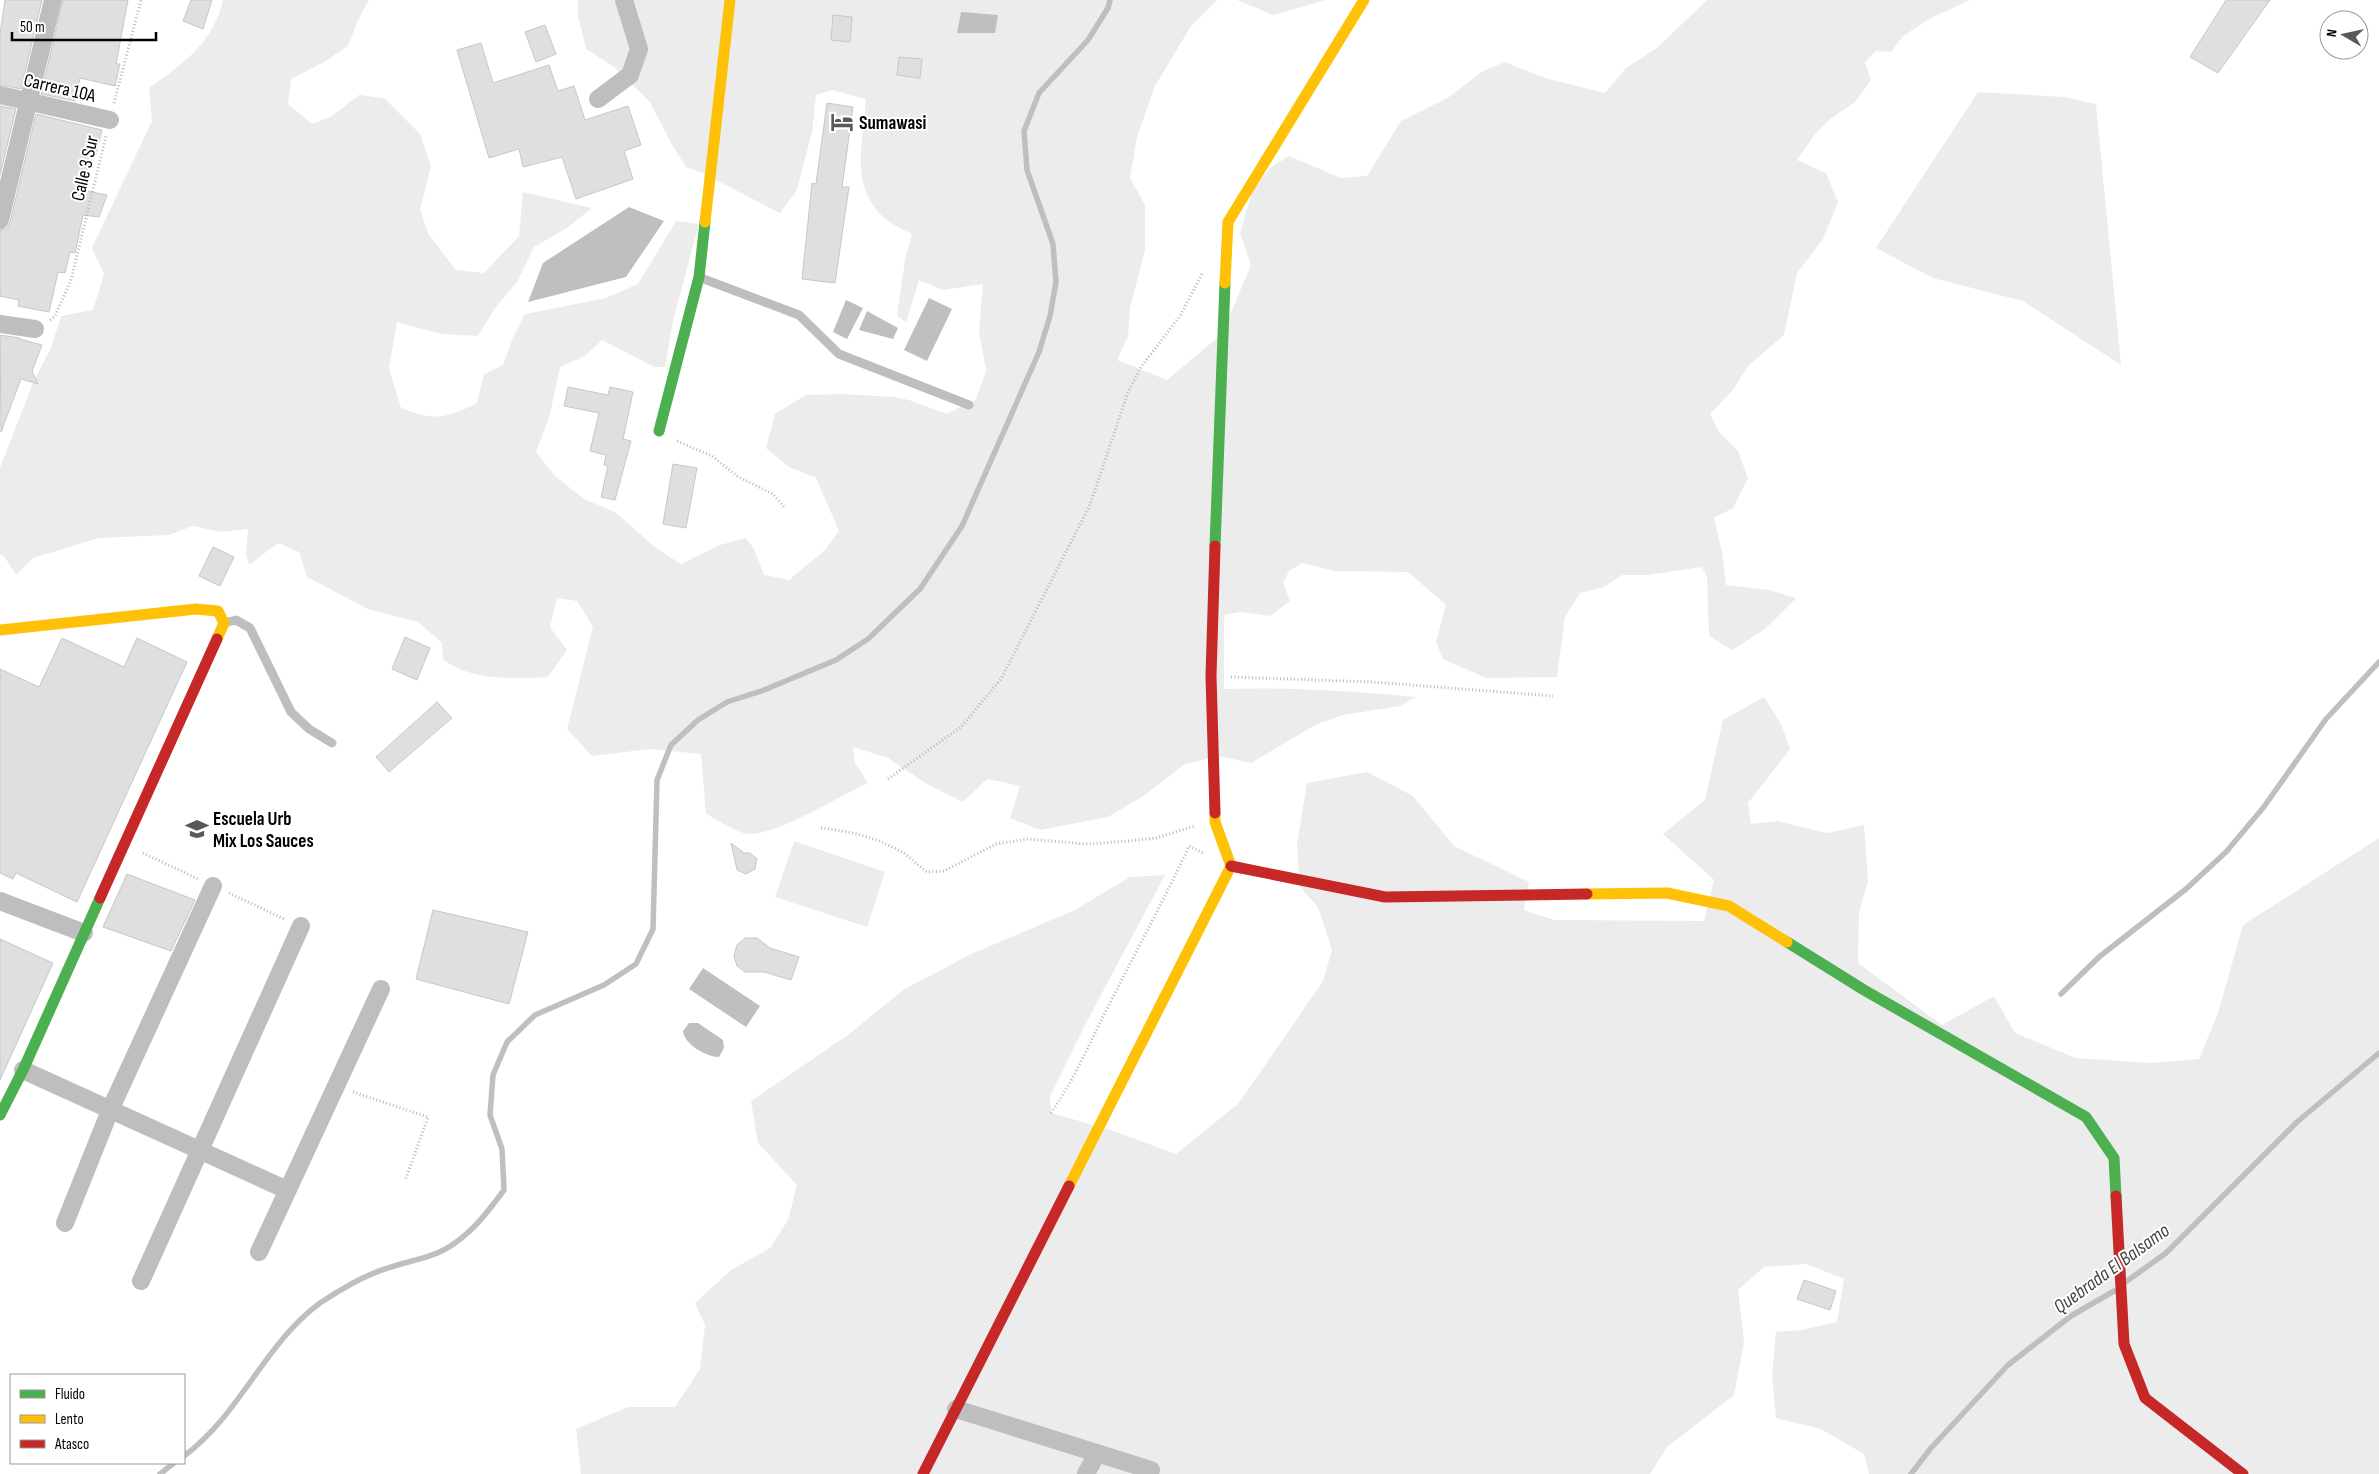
<svg xmlns="http://www.w3.org/2000/svg" width="2379" height="1474" font-family="'Sofia Sans Condensed',sans-serif">
	<style>
		.green { fill: #ececec }
		.water { fill: #bfbfbf }
		.lines { fill: none; stroke-linecap: round; stroke-linejoin: round }
		.stream { stroke: #bfbfbf; stroke-width: 5.5 }
		.building { fill: #dfdfdf; stroke: #c7c7c7 }
		.path { stroke: #b9b9b9; stroke-width: 3; stroke-dasharray: 1 2.5; stroke-linecap: butt }
		.lane { stroke: #bebebe; stroke-width: 9 }
		.street { stroke: #bebebe; stroke-width: 18 }
		.fast { stroke: #4caf50; stroke-width: 11 }
		.slow { stroke: #ffc107; stroke-width: 11 }
		.jam { stroke: #c62828; stroke-width: 11 }
		.labels { text-anchor: middle; stroke-width: 4; stroke-linejoin: round; paint-order: stroke }
		.street-label { font-size: 19px; fill: #000; stroke: #fff }
		.poi-label { font-size: 19px; font-weight: bold; fill: #000; stroke: #fff; text-anchor: start }
		.water-label { font-size: 20px; font-style: italic; fill: #444; stroke: #fff }
	</style>
	<rect width="100%" height="100%" fill="#fff"/>
	<path class="green" d="M223,0H369L358,20L348,46L324,62L291,79L288,104L312,124L332,116L359,95L384,98L420,134L431,166L420,210L429,235L456,270L484,273L519,236L523,192L592,208L567,228L534,247L517,282L495,308L478,336L441,334L397,322L389,368L401,408C434,421 445,419 477,403L484,374L503,365L512,340L525,314L606,298L638,284L676,221L699,224L673,321L665,367H654L602,340L585,356L560,367L549,418L536,452L555,476L584,499L615,512L656,548L681,564L720,545L746,538L754,549L764,575L789,580L824,551L839,531L816,478L789,467L766,448L775,414L806,395L843,394L894,397L909,400L947,414L976,399L986,371L979,331L983,284L943,290L919,280L906,322L897,316L905,260L912,234C904,230 895,226 888,221C848,190 863,143 866,99L832,90L816,95L812,132L797,190L780,213L702,173L686,167L671,143L650,102L614,67L586,49L578,16V0H1217L1191,26L1155,86L1137,137L1130,178L1145,205V250L1130,308L1128,336L1117,360L1167,380L1222,334L1251,265L1240,233L1252,192L1270,168L1289,156L1341,178L1367,176L1401,121L1449,97L1483,71L1505,62L1545,78L1605,93L1626,68L1657,48L1707,0H1970L1931,18L1903,36L1891,52L1876,51L1865,62L1871,80L1855,102L1829,120L1816,133L1797,160L1826,173L1838,202L1823,239L1797,273L1784,335L1749,365L1732,391L1710,414L1719,432L1738,451L1748,478L1733,508L1714,518L1722,552L1726,585L1769,590L1796,598L1765,629L1732,650L1709,636L1707,577L1702,567L1648,575H1622L1604,587L1580,593L1565,617L1557,677L1486,678L1443,659L1436,642L1446,605L1408,572L1334,571L1302,563L1289,571L1283,583L1290,601L1270,616L1241,612L1224,615V689C1289,687 1351,691 1416,697L1400,706L1343,715L1315,725L1251,763L1219,756L1185,764L1142,797L1108,817L1040,830L1010,818L1020,786L987,779L963,802L927,784L888,758L853,747L855,763L868,783C839,796 778,835 748,834C739,834 716,819 706,814L701,754L650,749L592,756L567,729L593,627L577,601L557,598L550,627L567,650L548,677C514,679 471,681 443,659L442,643L418,622L368,609L307,577L299,552L278,543L249,565L246,554L248,529L221,532L193,526L169,535L99,538L33,558L16,575L4,556L0,554V468L34,380L51,348L61,316L93,310L104,274L92,248L152,121L149,88C182,65 214,42 223,0Z
		M1237,0H1326L1273,15Z
		M1978,92L2064,97L2096,104L2121,365L2023,301L1933,278L1876,248Z
		M1764,697L1781,724L1790,749L1748,803L1751,824L1778,821L1827,833L1864,825L1868,881L1859,913L1858,963L1942,1025L1994,996L2015,1033L2076,1058L2152,1063L2199,1059L2218,1013L2243,925L2379,838V1474H1869L1864,1454L1821,1429L1776,1418L1772,1375L1776,1332L1801,1330L1837,1322L1844,1279L1807,1264L1764,1267L1738,1290L1744,1342L1734,1395L1667,1447L1650,1474H581L576,1429L628,1407H675L700,1369L705,1325L695,1303L731,1270L770,1248L788,1220L797,1185L758,1143L751,1101L848,1035L903,990L971,954L1073,911L1130,877L1165,875L1086,1023L1050,1096L1051,1113L1111,1130L1176,1154L1239,1103L1323,981L1332,950L1318,907L1300,887L1297,844L1307,783L1367,772L1413,796L1454,846L1529,882L1524,910L1554,920L1704,921L1714,880L1663,834L1705,800L1723,720Z
		M794,841L885,872L867,927L775,897Z"/>
	<path class="water" d="M961,12L998,15L995,33H957Z
		M629,207L664,221L626,277L528,302L543,263Z
		M929,298L952,309L927,361L904,350Z
		M846,300L863,308L847,339L833,332Z
		M867,311L898,328L893,339L859,330Z
		M703,968L760,1006L746,1027L689,989Z
		M689,1023H698L723,1040L724,1048L719,1057C706,1057 684,1044 683,1031Z"/>
	<g class="lines">
		<path class="stream" d="M2061,994L2099,957L2186,889L2226,852L2263,808L2326,719L2379,662
			M2127,1281L2166,1253L2297,1122L2379,1053
			M184,1456C240,1415 264,1344 320,1303C341,1289 364,1275 388,1268C411,1260 435,1258 455,1243C475,1229 490,1209 504,1190L502,1149L490,1115L493,1075L507,1042L535,1015L604,985L636,964L653,929L657,780L671,745L698,720L727,702L764,690L836,660L868,639L920,589L962,526L1039,352L1050,316L1056,282L1053,244L1027,170L1024,131L1039,93L1088,40L1108,8L1110,0
			M160,1474L174,1463
			M1911,1474L1931,1448L2008,1365L2071,1316L2114,1291"/>
	</g>
	<path class="building" d="M5,0H42L21,89L0,85V34Z
		M63,0H128L116,64H120L115,86L80,78L75,101L41,94Z
		M191,0H212L203,29L183,21Z
		M2226,0H2270L2218,73L2190,57Z
		M833,15L852,17L850,42L831,40Z
		M545,25L556,54L536,62L525,32Z
		M481,43L493,83L549,65L558,91L574,86L585,120L628,106L641,145L624,151L633,179L576,199L562,157L523,167L519,149L489,158L457,50Z
		M899,57L922,59L920,78L897,75Z
		M827,103L853,107L842,187H849L835,283L802,279L812,183L816,184Z
		M0,106L16,109L0,175Z
		M36,114L102,130L96,154L92,153L81,190L107,195L99,217L83,215L75,253L70,252L65,273L58,272L49,312L18,306L19,300L0,296V230L7,228L10,222Z
		M0,335L20,338V339L42,345L32,371L38,384L21,379L1,432Z
		M568,387L608,395L610,387L633,392L623,439L631,441L615,500L601,497L608,466L604,465L606,455L590,451L599,413L564,406Z
		M673,464L697,468L686,528L663,524Z
		M213,547L234,557L220,586L199,576Z
		M405,637L430,648L417,680L392,669Z
		M62,638L124,667L137,638L187,662L77,902L16,873L13,879L0,873V669L39,687Z
		M437,702L452,718L389,772L376,757Z
		M731,843L744,853H750L757,859L755,869L746,874L737,870Z
		M127,874L195,900L171,951L103,927Z
		M433,910L528,932L509,1004L416,979Z
		M745,938H757L770,948L799,957L791,980L764,972H745L737,966L734,956L737,945Z
		M0,939L53,963L0,1080Z
		M1804,1280L1836,1291L1830,1310L1797,1299Z"/>
	<g class="lines">
		<path class="path" d="M114,103L141,0
			M50,320L55,316L71,280L106,136
			M677,441L712,456L737,476L773,494L784,507
			M1231,677L1372,682L1553,696
			M888,779L961,727L1001,679L1090,505L1128,392L1141,367L1180,316L1203,272
			M821,828C849,831 875,837 900,851C910,856 918,866 927,872L944,871L996,844L1027,839L1086,844L1130,841L1156,838L1195,826
			M143,853L198,879
			M229,893L284,919
			M353,1092L428,1117L405,1181
			M1051,1113C1076,1077 1092,1037 1112,999C1138,948 1165,898 1189,846L1203,853"/>
		<path class="lane" d="M701,278L799,315L839,354L969,405
			M224,623L236,620L250,628L291,712L309,729L332,743"/>
		<path class="street" d="M0,95L110,120
			M598,99L630,75L639,49L624,0
			M0,220L53,0
			M0,324L35,329
			M0,901L84,933
			M23,1070L287,1190
			M65,1223L111,1108L213,886
			M259,1252L381,989
			M141,1281L301,926
			M956,1409L1151,1470
			M1086,1474L1097,1453"/>
		<path class="fast" d="M659,431L699,277L705,222
			M1215,546L1225,283
			M1787,942L1864,990L2086,1117L2114,1158L2116,1196
			M0,1115L23,1070L100,898"/>
		<path class="slow" d="M705,222L730,0
			M1225,283L1228,222L1364,0
			M0,630L196,609L218,611L224,623L217,639
			M1587,894L1667,893L1729,906L1787,942
			M1069,1186L1231,866L1215,822V813"/>
		<path class="jam" d="M1215,813L1211,676L1215,546
			M1231,866L1385,897L1587,894
			M100,898L217,639
			M2116,1196L2124,1344L2145,1398L2243,1474
			M923,1474L1069,1186"/>
	</g>
	<defs>
		<symbol id="hotel-bare" viewBox="-9 -9 18 18"><path d="M-6-4.5h1.5V1H6V5H4.5V3h-9V5H-6ZM-4 0a1.8 1.8 0 1 1 3.6 0ZM.5 0V-2.5h3Q6-2.5 6 0Z" fill="#595959" stroke="#fff" stroke-width="2.5" paint-order="stroke"/></symbol>
		<symbol id="school-bare" viewBox="-9 -9 18 18"><path d="M0-5L7-2L0 1L-7-2ZM-4 1L0 2.5L4 1V4Q0 6-4 4Z" fill="#595959" stroke="#fff" stroke-width="2.5" paint-order="stroke"/></symbol>
	</defs>
	<g fill-rule="evenodd">
		<use href="#hotel-bare" x="826" y="106" width="32" height="32"/>
		<use href="#school-bare" x="181" y="813" width="32" height="32"/>
	</g>
	<g class="labels">
		<g class="street-label">
			<text transform="translate(60 87) rotate(13)" y="7">Carrera 10A</text>
			<text transform="translate(84 168) rotate(-77)" y="7">Calle 3 Sur</text>
		</g>
		<g class="poi-label">
			<text x="859" y="129">Sumawasi</text>
			<text x="213" y="825">Escuela Urb<tspan x="213" dy="22">Mix Los Sauces</tspan></text>
		</g>
		<g class="water-label">
			<text transform="translate(2111 1268) rotate(-36)" y="7">Quebrada El Balsamo</text>
		</g>
	</g>
	<rect x="10" y="1374" width="175" height="90" fill="#ffffff" stroke="#999999"/>
	<rect x="20" y="1390" width="25" height="8" fill="#4caf50" stroke="#999999"/>
	<text x="55" y="1399" font-size="15" fill="#000000">Fluido</text>
	<rect x="20" y="1415" width="25" height="8" fill="#ffc107" stroke="#999999"/>
	<text x="55" y="1424" font-size="15" fill="#000000">Lento</text>
	<rect x="20" y="1440" width="25" height="8" fill="#c62828" stroke="#999999"/>
	<text x="55" y="1449" font-size="15" fill="#000000">Atasco</text>
	<g transform="translate(2344 35) rotate(279)"><circle r="24" fill="#ffffff" stroke="#999999"/>
	<path d="M0-4L9 19L0 12L-9 19Z" fill="#595959"/>
	<text y="-8" font-size="14" font-weight="bold" text-anchor="middle" fill="#000000">N</text>
	</g>
	<path d="M12 32v8h144v-8" fill="none" stroke="#000000" stroke-width="2.5"/>
	<text x="20" y="32" font-size="15" fill="#000000" stroke="#ffffff" stroke-width="4" paint-order="stroke">50 m</text>
</svg>
